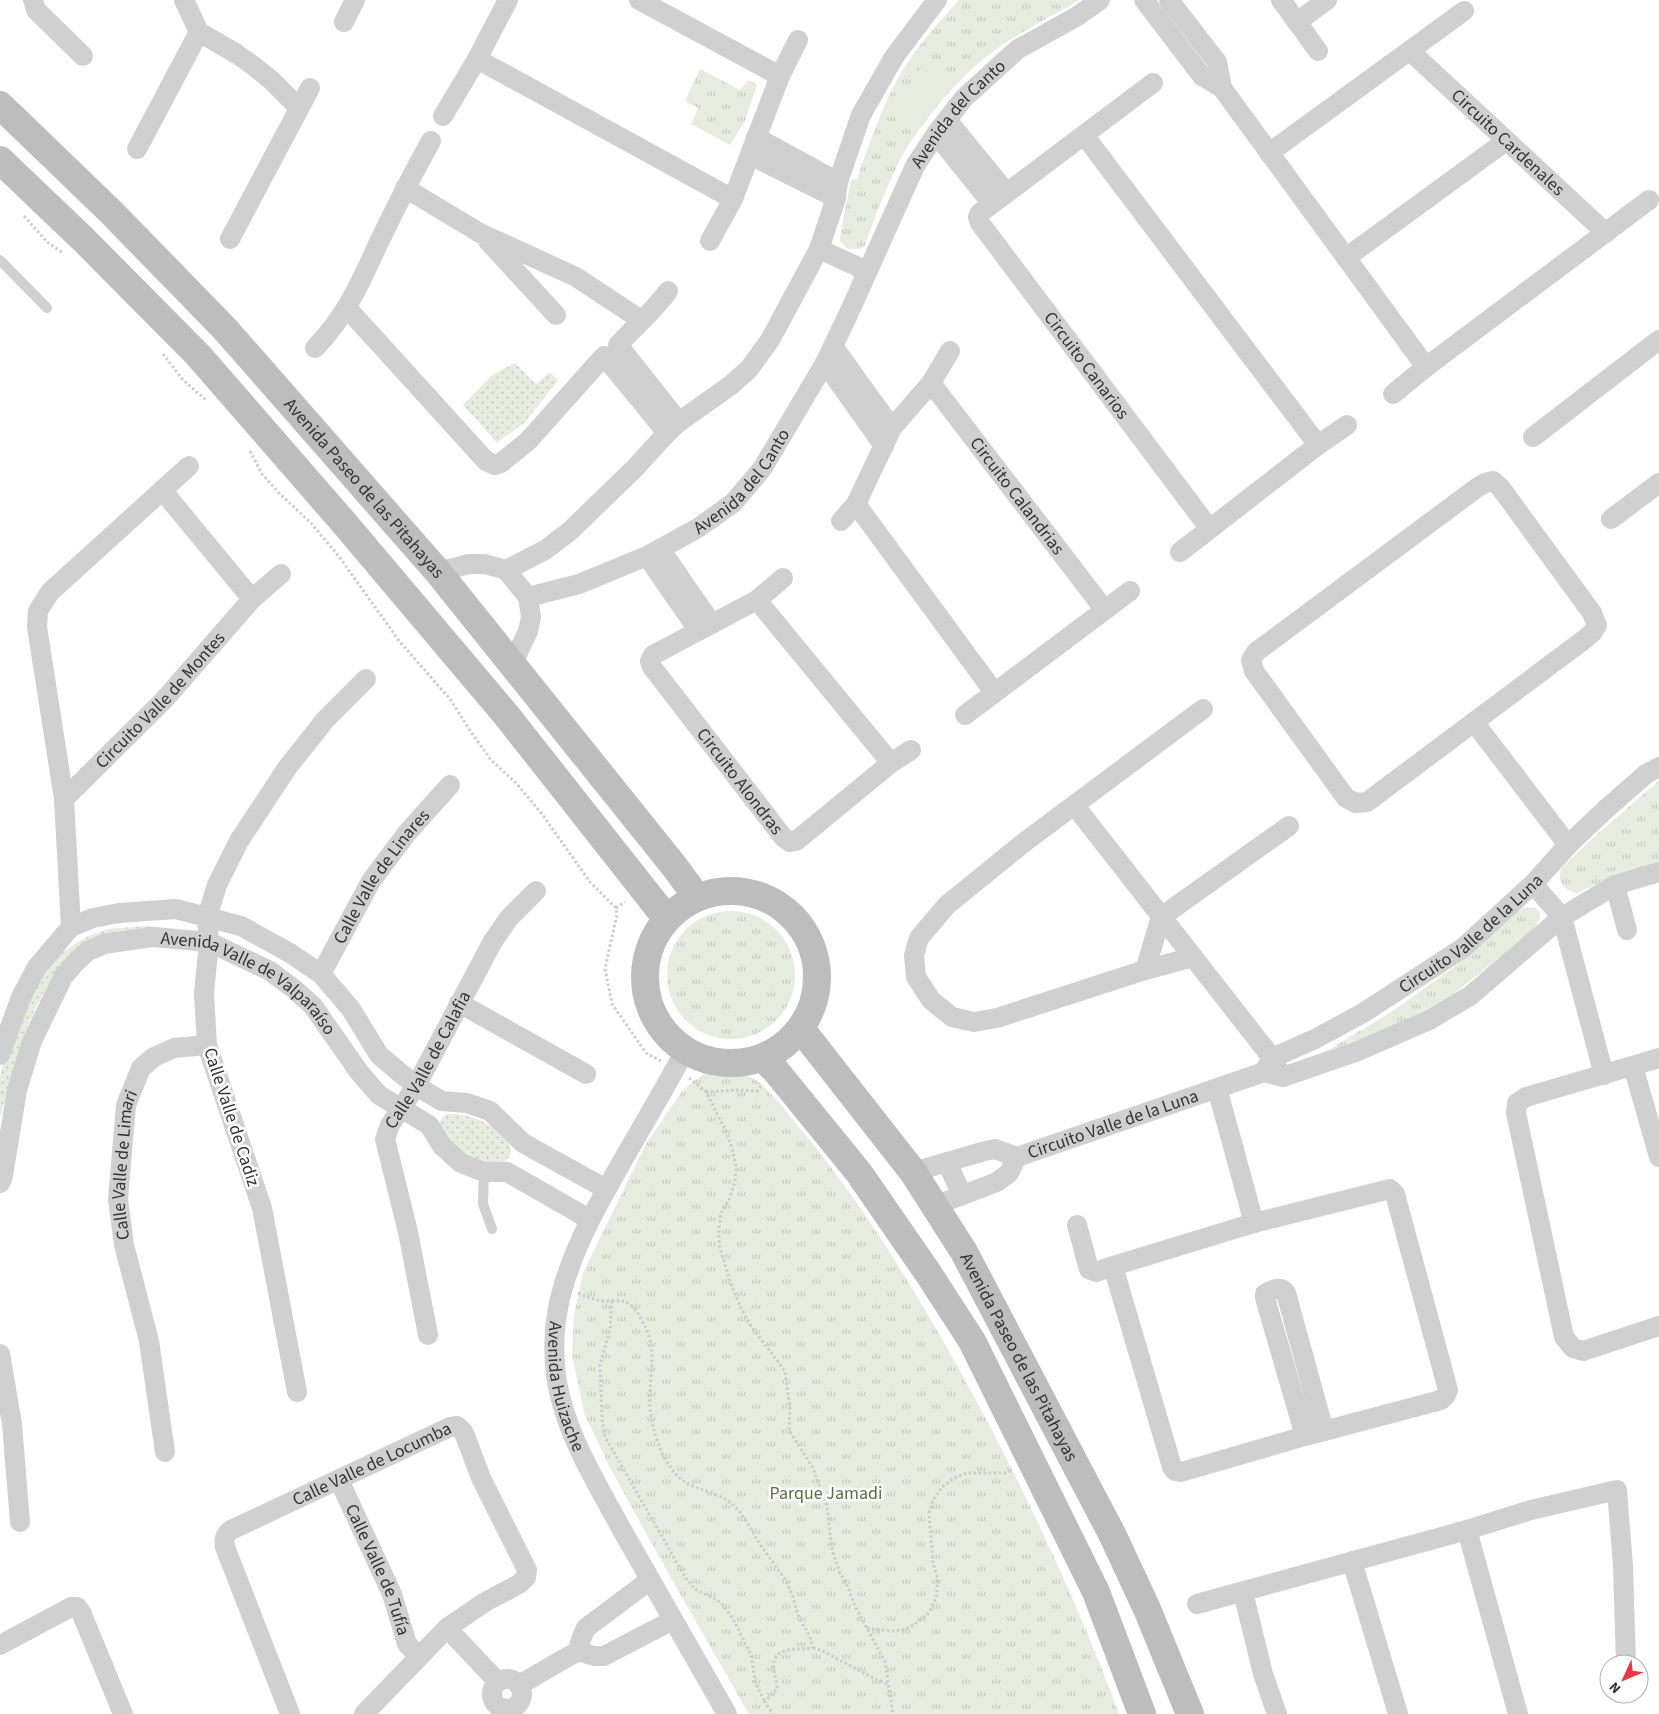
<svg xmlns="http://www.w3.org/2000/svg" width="1659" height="1714" font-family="'Source Sans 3',sans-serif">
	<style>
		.grass { fill: url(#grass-dots) }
		.park { fill: url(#park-tufts) }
		.garden { fill: #e6ecdf }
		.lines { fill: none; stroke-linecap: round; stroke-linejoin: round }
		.path { stroke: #cdcdcd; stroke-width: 3; stroke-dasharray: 2.5 2.5; stroke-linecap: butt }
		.lane { stroke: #d0d0d0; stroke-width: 10 }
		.street { stroke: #d0d0d0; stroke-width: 20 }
		.secondary { stroke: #bdbdbd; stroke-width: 28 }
		.labels { text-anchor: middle; stroke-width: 5; stroke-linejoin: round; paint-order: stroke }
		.street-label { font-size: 18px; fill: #333; stroke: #fff }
		.park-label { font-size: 18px; fill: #56703f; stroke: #fff }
	</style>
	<defs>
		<pattern id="grass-dots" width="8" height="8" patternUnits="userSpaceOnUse" patternTransform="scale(1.25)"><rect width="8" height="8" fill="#e6ecdf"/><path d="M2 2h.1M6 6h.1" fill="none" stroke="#c6cbc0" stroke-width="1.8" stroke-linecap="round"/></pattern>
		<pattern id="park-tufts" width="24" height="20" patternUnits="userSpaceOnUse" patternTransform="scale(1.25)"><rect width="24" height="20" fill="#e6ecdf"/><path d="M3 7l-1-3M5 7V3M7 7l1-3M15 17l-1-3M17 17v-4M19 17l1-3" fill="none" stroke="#c6cbc0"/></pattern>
	</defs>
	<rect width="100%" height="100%" fill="#fff"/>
	<path class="grass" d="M515,363L536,384L550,372L558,381L525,422L497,443L463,405L492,375Z
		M146,926L178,929L144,935L52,978L37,1005L23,1036L0,1118V1076L5,1057L37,982L60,954L84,938L108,929Z
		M446,1114C469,1113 489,1121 505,1138C508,1142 511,1146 511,1151C507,1177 462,1155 452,1145C447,1139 443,1132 439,1125L441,1119Z"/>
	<path class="park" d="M959,0H1078C1067,9 1054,13 1042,21C1026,30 1009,40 994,51C960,75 919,124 900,160C886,188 875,216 865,245L860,249H848L840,241V237L851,180L857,179C871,139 887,91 912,56C926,36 943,18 959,0Z
		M700,69L740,90L749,80L757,85L745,121L730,145L691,124L698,108L685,101Z
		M1659,781V862L1615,876L1577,893C1563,889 1556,883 1562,867L1594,837Z
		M1525,907C1550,907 1539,924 1528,935L1452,995L1389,1029L1327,1051L1391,1012L1439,978L1461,962L1514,913Z
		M667 975a64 64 0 1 1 128 0a64 64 0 1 1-128 0Z
		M706,1072C721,1073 739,1072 753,1078C764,1083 794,1121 804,1133C860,1201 906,1276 950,1353C1015,1469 1073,1590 1119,1714H749L673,1582L609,1466L584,1413L572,1354L574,1316L583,1273L646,1144L683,1090Z"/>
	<path class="garden" d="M926,60L954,79L922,127L893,108Z"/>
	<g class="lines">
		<path class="path" d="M24,216L47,242L63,253
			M163,354L183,380L206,400
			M250,451L262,474L280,494L312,524L340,558L400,642L450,699L469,729L491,760L516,783L542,814L590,882L616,908L617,914L605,969L612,1004L646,1053L661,1061
			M616,908L625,902
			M689,1078L706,1092L727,1133L733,1152L736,1167L735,1181L729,1200L721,1213L719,1228V1245L731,1284L740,1306L751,1326L785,1371L790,1409L789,1430L813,1468L827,1506L832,1550L840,1573L847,1585L855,1606L885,1662L893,1714
			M706,1092L737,1090L757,1091L761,1086
			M578,1293C587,1297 594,1300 604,1301C610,1301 620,1299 626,1302C633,1306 638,1313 641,1319C660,1348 648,1376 650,1408C652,1428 659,1452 671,1468C688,1493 712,1487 732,1504C747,1517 751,1532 762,1547C772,1562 784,1575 791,1592C795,1601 796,1612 801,1621C806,1630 811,1636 813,1648C802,1650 778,1646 774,1661C772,1669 777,1681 777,1689L765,1702L773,1714
			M612,1301L610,1329L600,1365L602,1419L605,1437L687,1580L695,1589L717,1600L724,1606L733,1619L751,1655L756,1684L765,1702
			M867,1628L891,1631L903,1630L914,1625L929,1613L936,1598L938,1580L933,1563L929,1513L933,1500L942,1487L954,1478L967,1473H1004L1012,1471
			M813,1648L821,1650L875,1679L888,1684"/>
		<path class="lane" d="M0,260L47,308
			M484,1172L483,1204L492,1229"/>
		<g class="street">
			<path d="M33,0L36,10L83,56"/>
			<path d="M184,0L199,32L237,54L255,67L271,80L299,108"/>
			<path d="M639,0L780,76"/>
			<path d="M1144,0L1202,76L1222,88"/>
			<path d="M1169,0L1217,62L1222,88L1426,367"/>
			<path d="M1281,0L1318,51"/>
			<path d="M344,22L355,0"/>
			<path d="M1297,22L1327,0"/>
			<path id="s1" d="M1410,51L1606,233"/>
			<path d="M477,59L733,199"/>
			<path id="s2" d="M1153,83L980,213L978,217L980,223L1209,528"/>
			<path d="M443,116L477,59L508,0"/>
			<path d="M948,121L1006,192"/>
			<path d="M936,134L992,204"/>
			<path d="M1084,135L1318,445"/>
			<path d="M756,137L838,182"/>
			<path d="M137,149L199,32"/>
			<path d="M1269,153L1464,11"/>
			<path d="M750,155L836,198"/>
			<path d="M405,188L480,233L576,277L641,320"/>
			<path d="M230,239L310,88"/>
			<path d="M488,241L556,315"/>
			<path d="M710,241L733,199L780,76L798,40"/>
			<path d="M819,249L867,271"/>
			<path d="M1347,257L1506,141"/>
			<path d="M668,291C654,311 634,327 618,345L679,422"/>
			<path d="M347,308L486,461L495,465L501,463L528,441L604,356L667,433"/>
			<path d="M833,346L892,428"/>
			<path d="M315,348C347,315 361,281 380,240C396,207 413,173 431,141"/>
			<path d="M825,363L884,446"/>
			<path id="s3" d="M931,383L1104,609"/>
			<path d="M1393,394L1426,367L1649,200"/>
			<path d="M1533,437L1659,340"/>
			<path d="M1493,481L1500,487L1592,613L1597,625L1592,633L1585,639L1367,802L1356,803L1346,798L1254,671L1251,660L1256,652L1478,487L1485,483Z"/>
			<path d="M162,490L252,599"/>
			<path d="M856,504L994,692"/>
			<path d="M1611,519L1659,483"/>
			<path d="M841,521L856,504L892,428L931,383L950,351"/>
			<path d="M660,549L712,624"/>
			<path d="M1180,552L1318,445L1347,425"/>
			<path d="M647,556L698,630"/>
			<path d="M506,570L545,550L570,531L635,468L667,433L679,422L731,385L749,369L770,340L819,249L836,198L838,182L861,115L894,57L937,0"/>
			<path d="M438,572L469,564H485L506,570L528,597L531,617L528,631L512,665"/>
			<path id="s4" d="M783,578L757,600L653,655L650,661L652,667L783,837L790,842L796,841L891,763L911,750"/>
			<path id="s5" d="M528,597L579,584L647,556L698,528L733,503L762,469L825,363L848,315L915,166L936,134L964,98L1018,49L1076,17L1100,0"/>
			<path d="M757,600L891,763"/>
			<path d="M965,715L1130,591"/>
			<path d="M1474,722L1568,845"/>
			<path id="s6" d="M64,799L164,700L252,599L281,574"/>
			<path d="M1075,806L1272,1058L1278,1069"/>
			<path d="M1533,884L1562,917L1604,1075"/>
			<path d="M1615,885L1627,930"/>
			<path d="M71,927L64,799L37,627L38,611L50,592L189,466"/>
			<path d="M1193,957L1145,970L997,1018L974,1022L952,1017L931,1000L916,977L914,955L919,938L947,905L1026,841L1203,709"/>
			<path d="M1145,970L1161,917L1289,826"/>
			<path id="s7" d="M321,974L371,881L407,833L450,785"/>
			<path d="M459,1003L586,1074"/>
			<path id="s8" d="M686,1049C666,1086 645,1122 624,1158C601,1199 578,1238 564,1284C553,1319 551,1360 560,1396C572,1445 599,1487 622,1530C657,1591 692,1653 727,1714"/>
			<path d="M0,1055L21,997L37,967L71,927L93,918L119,913L176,909L241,926L290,953L321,974L351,1009L379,1055L416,1086L442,1101L467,1103L490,1111L523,1143L606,1189"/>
			<path d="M1659,1058L1526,1097L1517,1103L1516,1113L1564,1337L1573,1348L1583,1351L1659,1326"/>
			<path d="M1633,1066L1659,1157"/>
			<path id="s9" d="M1264,1072L1272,1058L1315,1039L1363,1013L1463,948L1533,884L1568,845L1606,809L1646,774L1659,767"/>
			<path d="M1217,1088L1254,1223"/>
			<path d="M947,1162L962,1195"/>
			<path id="s10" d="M913,1172L985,1151L995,1149L1017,1157L1264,1072L1283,1077L1358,1051L1429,1020L1470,996L1562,917L1615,885L1659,872"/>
			<path id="s11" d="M0,1183L3,1176L17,1090L32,1041L63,977L75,963L88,951L104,944L152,937L209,942L270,971L294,989L313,1006L359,1072L379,1095L429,1125L442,1146L461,1163L484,1172H507L589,1219"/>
			<path d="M934,1206L997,1182L1009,1173L1017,1157"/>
			<path d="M1077,1225L1089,1269L1096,1272L1113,1266L1254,1223L1390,1189L1395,1194L1448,1390L1446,1395L1441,1400L1305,1436L1181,1472L1175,1471L1172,1467L1113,1266"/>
			<path id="s12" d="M428,1335L408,1232L385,1139L390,1125L416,1086L493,941L509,918L536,891"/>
			<path d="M0,1354L12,1424L20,1522"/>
			<path d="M297,1392L262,1208L207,1045L204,993L209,942L207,917L217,885L239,841L287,768L325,720L366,679"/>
			<path d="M1305,1436L1265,1298V1294C1272,1289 1281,1286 1286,1293L1324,1431"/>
			<path id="s13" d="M165,1452L149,1341L124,1245L118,1199L126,1105L141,1068L154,1057L174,1048L207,1045"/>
			<path id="s14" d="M339,1480L392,1594L407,1644L419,1656"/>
			<path d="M1467,1530L1518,1714"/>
			<path d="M1352,1561L1398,1714"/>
			<path d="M1243,1592L1263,1674L1277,1714"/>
			<path d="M1197,1604L1467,1530L1531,1510L1617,1490L1623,1566L1626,1664"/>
			<path d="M447,1628L498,1682"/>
			<path d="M0,1645L71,1607H77L81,1612L123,1714"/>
			<path d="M578,1651L581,1639L586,1628L650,1580"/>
			<circle cx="507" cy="1694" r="15"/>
			<path d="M519,1685L578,1651L594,1656H604L673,1620"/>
			<path id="s15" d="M290,1714L225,1547C224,1539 224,1536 231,1530L450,1427L457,1426L464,1433L481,1478L527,1570L526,1577L519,1584L485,1602L447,1628L364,1714"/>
		</g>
		<g class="secondary">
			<path id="s16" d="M0,105L111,212L225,329L438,572L674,866L697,897"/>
			<path d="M0,160L84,240L198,355L345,524L507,716L667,919"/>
			<circle cx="731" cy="977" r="86"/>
			<path id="s17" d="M801,1029L913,1172L964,1252L1113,1536L1147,1609L1190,1714"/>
			<path d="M763,1058L776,1071L859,1173L928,1273L972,1341L1096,1592L1142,1714"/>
		</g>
	</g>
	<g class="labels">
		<g class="street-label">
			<text dy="6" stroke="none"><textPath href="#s5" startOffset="680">Avenida del Canto</textPath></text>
			<text dy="6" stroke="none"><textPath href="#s1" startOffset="134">Circuito Cardenales</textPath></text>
			<text dy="6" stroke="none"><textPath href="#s2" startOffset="405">Circuito Canarios</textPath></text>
			<text dy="6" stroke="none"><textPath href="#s5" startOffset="249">Avenida del Canto</textPath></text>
			<text dy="6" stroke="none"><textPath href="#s16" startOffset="529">Avenida Paseo de las Pitahayas</textPath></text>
			<text dy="6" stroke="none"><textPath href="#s3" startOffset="142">Circuito Calandrias</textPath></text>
			<text dy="6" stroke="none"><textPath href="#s6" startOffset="138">Circuito Valle de Montes</textPath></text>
			<text dy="6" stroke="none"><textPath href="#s4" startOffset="309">Circuito Alondras</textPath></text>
			<text dy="6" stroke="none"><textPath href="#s7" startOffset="115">Calle Valle de Linares</textPath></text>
			<text dy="6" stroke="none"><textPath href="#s9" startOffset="252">Circuito Valle de la Luna</textPath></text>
			<text dy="6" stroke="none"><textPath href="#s11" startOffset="430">Avenida Valle de Valparaíso</textPath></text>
			<text dy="6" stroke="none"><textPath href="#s12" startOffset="291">Calle Valle de Calafia</textPath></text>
			<text transform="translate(232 1117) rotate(72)" y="6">Calle Valle de Cadiz</text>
			<text dy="6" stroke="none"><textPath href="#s10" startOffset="210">Circuito Valle de la Luna</textPath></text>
			<text dy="6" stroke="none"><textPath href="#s13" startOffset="292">Calle Valle de Limari</textPath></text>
			<text dy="6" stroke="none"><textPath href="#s17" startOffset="395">Avenida Paseo de las Pitahayas</textPath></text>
			<text dy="6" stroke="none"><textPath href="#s8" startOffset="370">Avenida Huizache</textPath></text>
			<text dy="6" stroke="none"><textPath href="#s15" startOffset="354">Calle Valle de Locumba</textPath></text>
			<text dy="6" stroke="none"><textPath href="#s14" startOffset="98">Calle Valle de Tufía</textPath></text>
		</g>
		<g class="park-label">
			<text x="826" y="1499">Parque Jamadi</text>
		</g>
	</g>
	<g transform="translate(1624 1679) rotate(226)"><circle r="24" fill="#ffffff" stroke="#adadad"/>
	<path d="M0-4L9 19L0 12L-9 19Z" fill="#e63946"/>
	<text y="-8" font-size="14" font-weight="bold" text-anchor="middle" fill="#333333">N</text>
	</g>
</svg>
